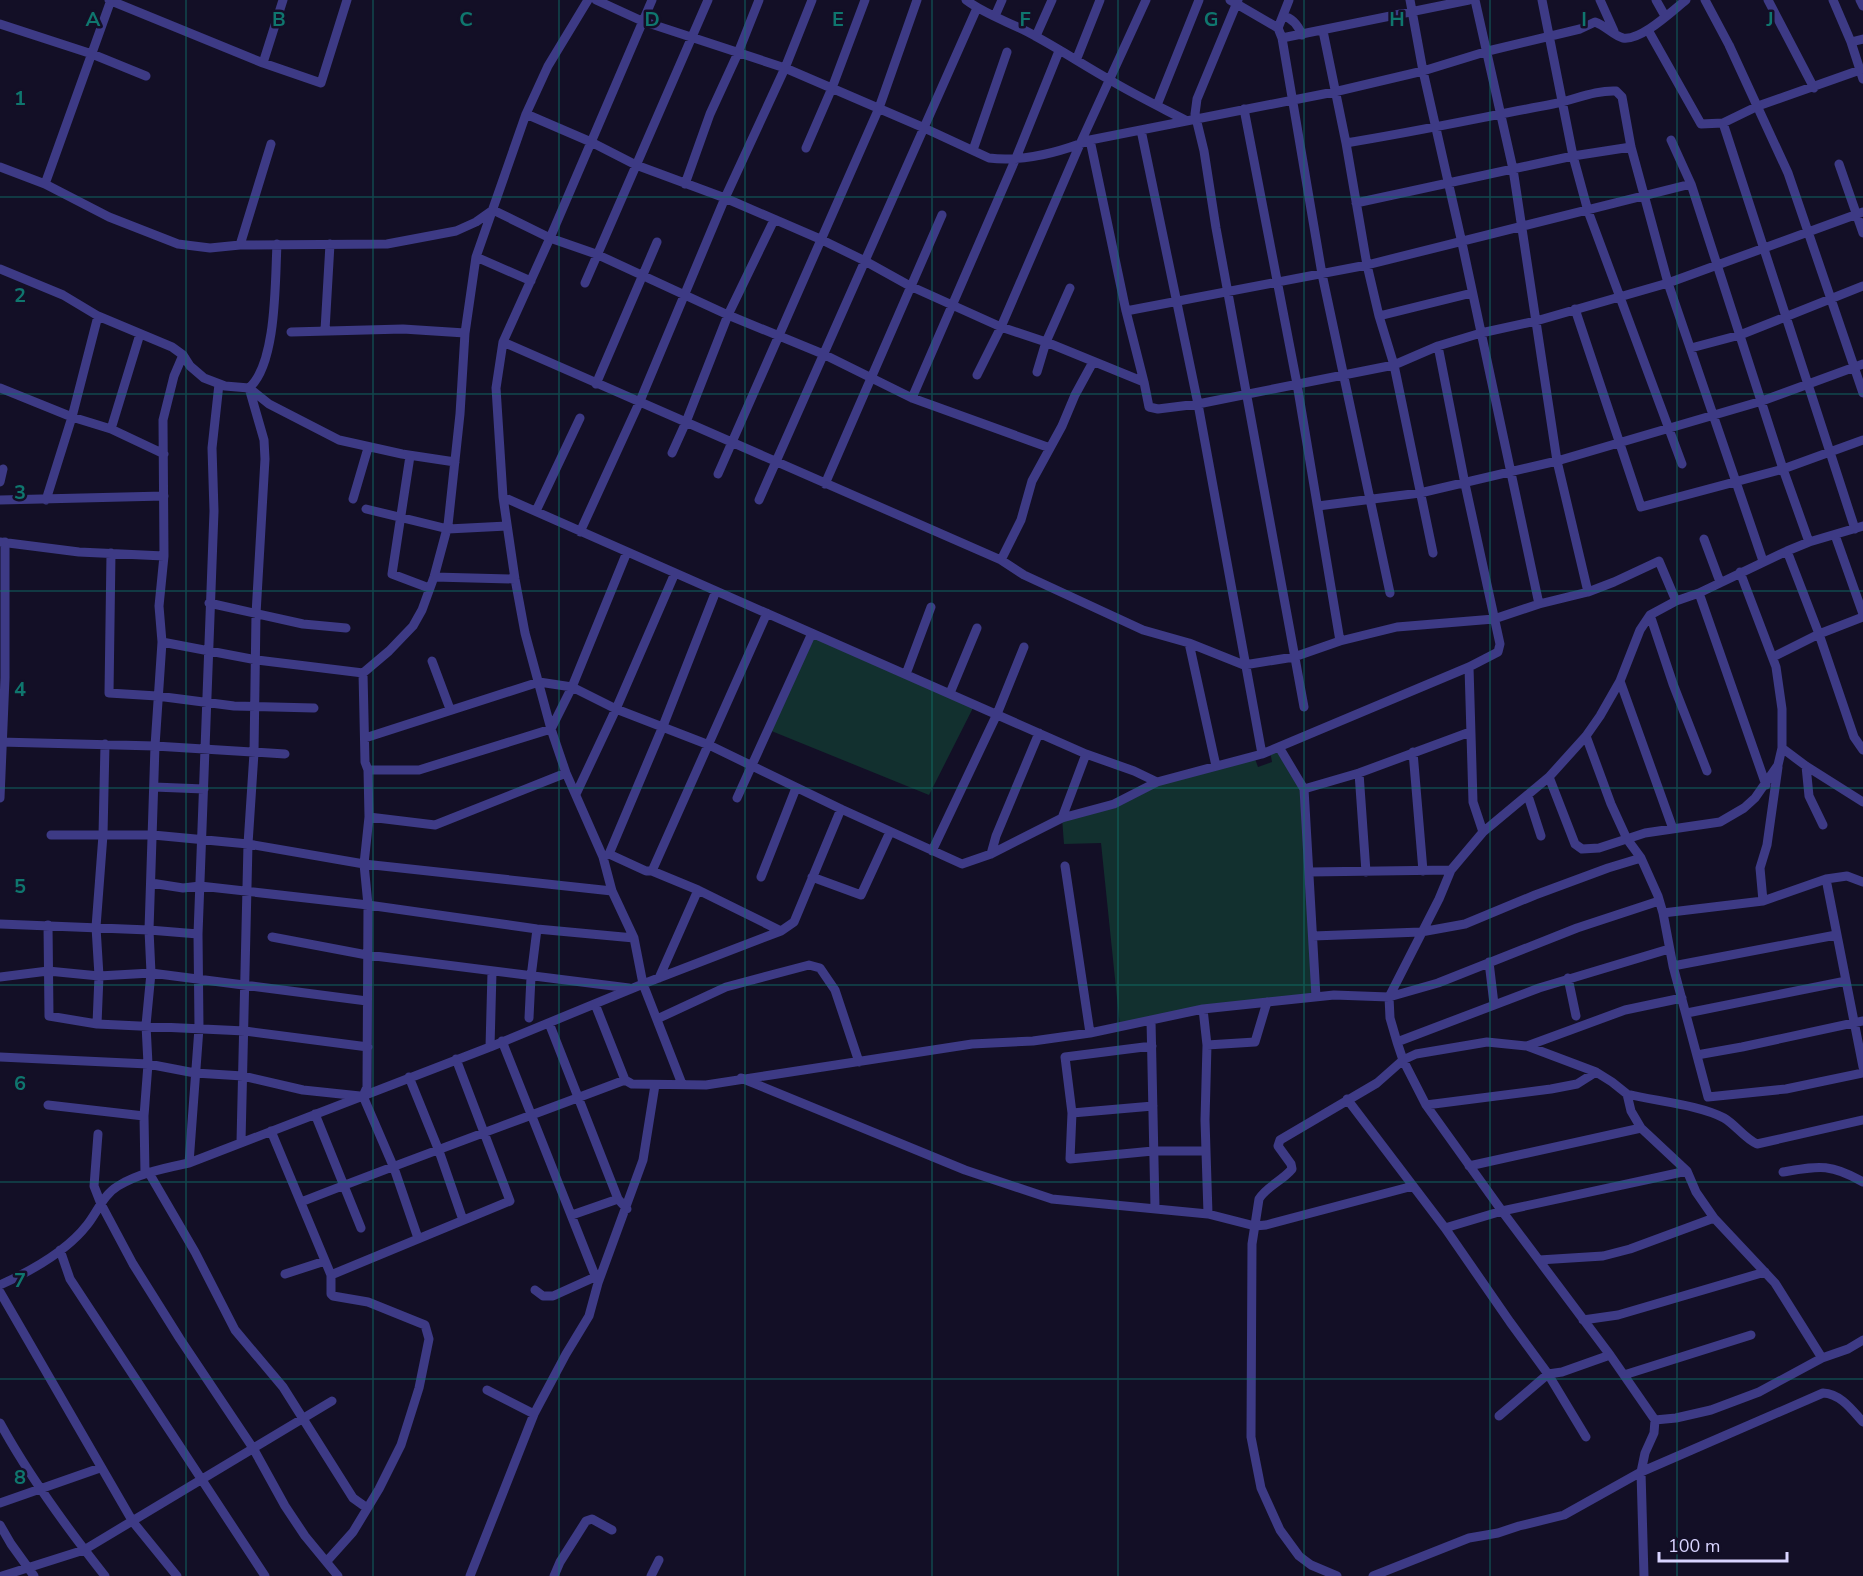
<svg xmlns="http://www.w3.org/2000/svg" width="1863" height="1576" font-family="'Nunito Sans',sans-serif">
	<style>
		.green { fill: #12302f }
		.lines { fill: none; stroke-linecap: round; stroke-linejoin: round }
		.street { stroke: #3d3a85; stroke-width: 9 }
		.grid { fill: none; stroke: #0f766e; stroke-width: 1.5; stroke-opacity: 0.55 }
		.grid-label { font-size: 20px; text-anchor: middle; font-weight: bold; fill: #0f766e; stroke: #130f26; stroke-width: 5; stroke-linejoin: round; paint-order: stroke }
	</style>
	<rect width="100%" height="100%" fill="#130f26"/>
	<path class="green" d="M812,633L975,704L929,795L769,730Z
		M1279,747L1304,789L1316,997L1216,1008L1120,1027L1101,843L1064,844L1062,818L1086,813L1157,782L1254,756L1258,767L1272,762L1270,751Z"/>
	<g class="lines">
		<path class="street" d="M109,0L263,63L321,83L347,0
			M596,0L642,21L785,68L922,127L989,158C1022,162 1060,152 1090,140L1334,92L1423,71L1488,51L1580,29L1595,22C1606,26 1614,36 1623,38C1641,41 1672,11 1686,0
			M652,0L550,238L503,342L496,388L503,497L515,579L525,633L551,729L566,773L603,857L612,891L634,938L643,984L682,1084
			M966,0C987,16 1013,23 1035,36C1061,50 1085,66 1110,80C1135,95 1162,108 1187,121
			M1230,0L1278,28
			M1238,0L1197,99L1195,114L1204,151L1216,228L1304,707
			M1289,0L1278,28L1282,38L1322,274L1390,593
			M1410,0L1423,71L1462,243L1539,604
			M1475,0L1513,169L1557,461L1588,592
			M1542,0L1573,156L1588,211L1682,464
			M1600,0L1614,31
			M1656,0L1665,16
			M1705,0L1729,45L1788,173L1863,393
			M1768,0L1814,88
			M1833,0L1851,42L1863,79
			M1860,0L1863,6
			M995,16L1002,0
			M1283,16C1293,18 1298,25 1302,35
			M0,24L92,54L146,76
			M1648,30L1701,124L1723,123L1758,106L1860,70
			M1323,31L1346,143L1367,265L1379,316L1394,365L1433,553
			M1036,36L1052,0
			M1282,38L1469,0
			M1851,42L1863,39
			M1077,58L1100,0
			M263,63L283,0
			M1157,105L1199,0
			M1244,109L1297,384L1340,641
			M526,114L591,142L636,165L725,198L820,239L865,261L910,286L1001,327L1046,342L1144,382L1126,311L1090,140
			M1723,123L1855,529
			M1141,130L1198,404L1262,754
			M1671,140L1691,184L1783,469L1809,542
			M1346,143C1415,132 1484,117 1553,104C1574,100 1595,90 1616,91L1622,97L1631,147L1668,283L1763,561
			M806,148L832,88L865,0
			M973,150L1007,52
			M1839,164L1863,233
			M0,167L45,184L109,217L178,244L210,248L240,245L387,244L456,231L476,222L493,210
			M45,184L111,0
			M685,184L710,114L738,53L759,0
			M1356,203L1573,156L1631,147
			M493,210L550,238L596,254L728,315L823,354L912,398L1050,448
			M240,245L271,144
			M476,257L531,281
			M0,269L63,295L98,316L172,347L183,355L190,366L204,378L225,386L249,388L269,404L339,440L402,454L455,462
			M585,283L708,0
			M1575,309L1641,507L1783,469L1863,440
			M1126,311L1367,265L1691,184
			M1379,316L1472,293
			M325,330L330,244
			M291,332L403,329L465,333
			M503,342L1001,560L1024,575L1143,630L1189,643L1244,665L1294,657L1340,641L1397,627L1494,619L1539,604L1588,592L1614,582L1659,561L1676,601
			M1691,348L1740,335L1863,286
			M1037,372L1046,342L1070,288
			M977,375L1001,327L1080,144L1146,0
			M1144,382L1149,407L1158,409L1198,404L1394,365L1438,346L1481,333L1536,321L1668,283L1863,212
			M596,384L657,242
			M0,388L72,417L111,429L164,454
			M912,398L1016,158L1059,51
			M111,429L140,334
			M672,453L686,422L728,315L774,220
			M410,456L392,574L429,588
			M718,474L879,108L917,0
			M0,482L3,469
			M825,484L942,215
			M503,497L1086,754L1134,771L1157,782L1262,754L1469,667L1498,652L1500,644L1465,484L1438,346
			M353,499L368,448
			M0,500L164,496
			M46,500L72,417L98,316
			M759,500L977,8
			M1318,506L1420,493L1557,461L1762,401L1863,364
			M366,509L448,529L507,526
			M536,511L580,418
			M580,532L640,401L725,198L785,68L812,0
			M1835,535L1863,614
			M1704,539L1720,582
			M0,542L79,552L164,556
			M1787,551L1819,634L1854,737L1863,750
			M111,553L109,693L157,696L234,706L314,708
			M1001,560L1021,520L1032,481L1062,426L1075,395L1093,362
			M434,577L515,579
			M1699,593L1766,785
			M209,603L303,624L346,628
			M1650,615L1673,684L1707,771
			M162,642L257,660L363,673L389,651L413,626L422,610L434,577L448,525L460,414L465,333L476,257L526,114L548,66L588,0
			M1189,643L1216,766
			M1773,657L1819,634L1863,617
			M432,661L450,709
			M1469,667L1473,802L1483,832
			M363,673L365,762L368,770L369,817L364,864L368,905L367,1087L363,1096L394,1168L418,1238
			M906,674L931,607
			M1620,681L1673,829
			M950,693L977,628
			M1586,736L1611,804L1627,839L1641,858L1658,896L1663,913L1673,966L1708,1097L1786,1089L1863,1073
			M365,738L539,682L572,687L616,709L709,745L841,809L962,864L991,854L1062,818L1114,804L1157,782
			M0,742L155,746L285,754
			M1279,747L1304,789L1359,773L1470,732
			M1782,748L1806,766L1863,802
			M1413,752L1423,871
			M1806,766L1809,796L1823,825
			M368,770H419L551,729L572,687L627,552
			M1359,773L1366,872
			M1549,777L1575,844L1582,849L1599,848L1645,833L1720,822L1744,808L1755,798L1778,765L1782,748V709L1776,667L1740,572
			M154,787L204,789
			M1304,789L1316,997
			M576,794L616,709L675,573
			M1528,796L1541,836
			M0,798L5,678V542
			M737,798L812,633
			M369,817L435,825L566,773
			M1062,818L1086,754
			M51,835H153L248,844L364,864L612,891
			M932,851L997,714L1024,647
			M609,854L663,726L716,591
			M991,854L996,836L1039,733
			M603,857L609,854L646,871H652L767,613
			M1065,866L1090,1033
			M652,871L698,890L781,931
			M1309,872L1451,870
			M761,877L796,788
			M812,877L861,895L890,832
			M1826,879L1863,1067
			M151,883L183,888L200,886L368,905L537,929L634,938
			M1763,901L1760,868L1767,845L1778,767
			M1663,913L1763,901L1826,879L1847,876L1863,882
			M0,924L149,930L198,934
			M48,925L49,1016L97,1024L245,1031L368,1047
			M1313,936L1421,932L1465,924L1535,895L1608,868L1641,858
			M272,937L367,955L629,988
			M1489,962L1494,1004
			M1673,966L1836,935
			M0,977L48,971L99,976L151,973L367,1001
			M659,978L698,890
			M1568,978L1576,1016
			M595,1004L625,1080
			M1203,1009L1207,1045L1205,1120L1208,1214
			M1687,1013L1846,981
			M529,1018L531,977L537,929
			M657,1019L726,987L809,965L820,968L835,990L859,1062
			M1151,1020L1155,1208
			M549,1023L618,1199L627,1209
			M97,1024L99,976L96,927L103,835L105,744
			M502,1041L598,1283
			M1397,1042L1539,988L1669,949
			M1207,1045L1255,1042L1267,1002
			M1527,1046L1625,1010L1682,998
			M490,1047L492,972
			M1697,1055L1742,1047L1863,1021
			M0,1057L148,1064L195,1073L243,1076L303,1090L360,1096
			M409,1077L439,1151L463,1220
			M741,1078L965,1170L1052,1199L1208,1214L1255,1226L1266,1225L1413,1186
			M1627,1094C1654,1101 1701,1105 1724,1118C1736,1125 1744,1138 1757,1144L1863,1120
			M1347,1099L1445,1228L1510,1322L1548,1374L1586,1437
			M48,1105L144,1116
			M1426,1105L1551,1089L1577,1084L1596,1072
			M1153,1106L1072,1113L1070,1159L1153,1151H1206
			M1072,1113L1065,1057L1152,1046
			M315,1114L361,1228
			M271,1131L331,1275
			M98,1134L94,1186L101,1204L133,1264L180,1339L253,1448L285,1506L305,1536L338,1576
			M241,1142L248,844L254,753L256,614L265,459L264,440L249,388C277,364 275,280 277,244
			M189,1163L199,1028L198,934L214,511L212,448L219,384
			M1469,1166L1641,1128
			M1783,1172C1819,1166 1830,1163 1863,1182
			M149,1173L195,1252L235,1330L283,1387L353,1498L367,1508
			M145,1174L144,1116L148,1064L146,1025L151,973L149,930L155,746L162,642L159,606L164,556L163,420L174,376L183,355
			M301,1202C408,1160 517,1121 625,1080L632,1084L706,1085L972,1044L1033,1041L1090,1033L1203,1009L1334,995L1389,997L1438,983L1577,928L1659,901
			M572,1215L618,1199
			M1445,1228L1502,1211L1687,1171
			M60,1250L70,1279L265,1576
			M1539,1260L1603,1256L1630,1249L1714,1218
			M285,1274L325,1261
			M0,1285C31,1271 66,1252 87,1225C98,1211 103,1195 118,1186C139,1173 166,1168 189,1163L490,1047L643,984L781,931L794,922L841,809
			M535,1290L543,1296H553L595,1277
			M0,1292L133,1522L177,1576
			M1583,1320L1618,1315L1765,1272
			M1624,1375L1751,1335
			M487,1390L534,1414
			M1499,1416L1548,1374L1562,1372L1610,1355
			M1655,1420L1676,1418L1711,1410L1759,1392L1822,1358L1848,1349L1863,1340
			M0,1423C29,1476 67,1528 105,1576
			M0,1503L100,1468
			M0,1525L11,1544L34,1576
			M327,1561L353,1532L379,1489L401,1445L419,1388L429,1339L425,1325L368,1302L333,1296L331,1294V1275L510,1201L456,1059
			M2,1576L84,1550L332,1401
			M470,1576L534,1414L566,1354L589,1316L598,1283L643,1160L655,1085
			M554,1576L560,1562L586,1521L592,1519L612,1530
			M651,1576L659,1560
			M1337,1576L1311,1565L1299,1556L1280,1530L1261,1488L1251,1437L1252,1244L1259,1199C1266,1187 1282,1181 1292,1169L1291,1164L1278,1146L1280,1140L1377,1083L1403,1060L1416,1054L1487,1042L1527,1046L1596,1072L1612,1082L1627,1094L1631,1111L1641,1128L1687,1171L1696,1192L1714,1218L1775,1283L1822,1358
			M1373,1576L1469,1538L1498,1533L1519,1526L1564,1515L1641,1472L1823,1393C1841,1394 1852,1410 1863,1422
			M1644,1576L1641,1472L1645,1453L1654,1433L1655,1420L1610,1355L1502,1211L1426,1105L1403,1060L1397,1042L1390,1018L1389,997L1439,899L1451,870L1483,832L1549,777L1586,736L1600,716L1620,681L1640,630L1650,615L1676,601L1699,593L1787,551L1809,542L1863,526"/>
	</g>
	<path class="grid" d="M186,0V1576M373,0V1576M559,0V1576M745,0V1576M932,0V1576M1118,0V1576M1304,0V1576M1490,0V1576M1677,0V1576M0,197H1863M0,394H1863M0,591H1863M0,788H1863M0,985H1863M0,1182H1863M0,1379H1863"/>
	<g class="grid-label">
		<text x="93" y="26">A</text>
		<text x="279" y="26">B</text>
		<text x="466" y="26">C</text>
		<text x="652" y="26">D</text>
		<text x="838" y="26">E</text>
		<text x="1025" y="26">F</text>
		<text x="1211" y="26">G</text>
		<text x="1397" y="26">H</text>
		<text x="1584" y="26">I</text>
		<text x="1770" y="26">J</text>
		<text x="20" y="105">1</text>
		<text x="20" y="302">2</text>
		<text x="20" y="499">3</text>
		<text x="20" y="696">4</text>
		<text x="20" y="893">5</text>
		<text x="20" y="1090">6</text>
		<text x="20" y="1287">7</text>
		<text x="20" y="1484">8</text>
	</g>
	<path d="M1659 1552v9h128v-9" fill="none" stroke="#d9d4ff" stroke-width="3"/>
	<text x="1668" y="1552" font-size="18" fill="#d9d4ff" stroke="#130f26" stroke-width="4.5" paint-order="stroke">100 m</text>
</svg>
